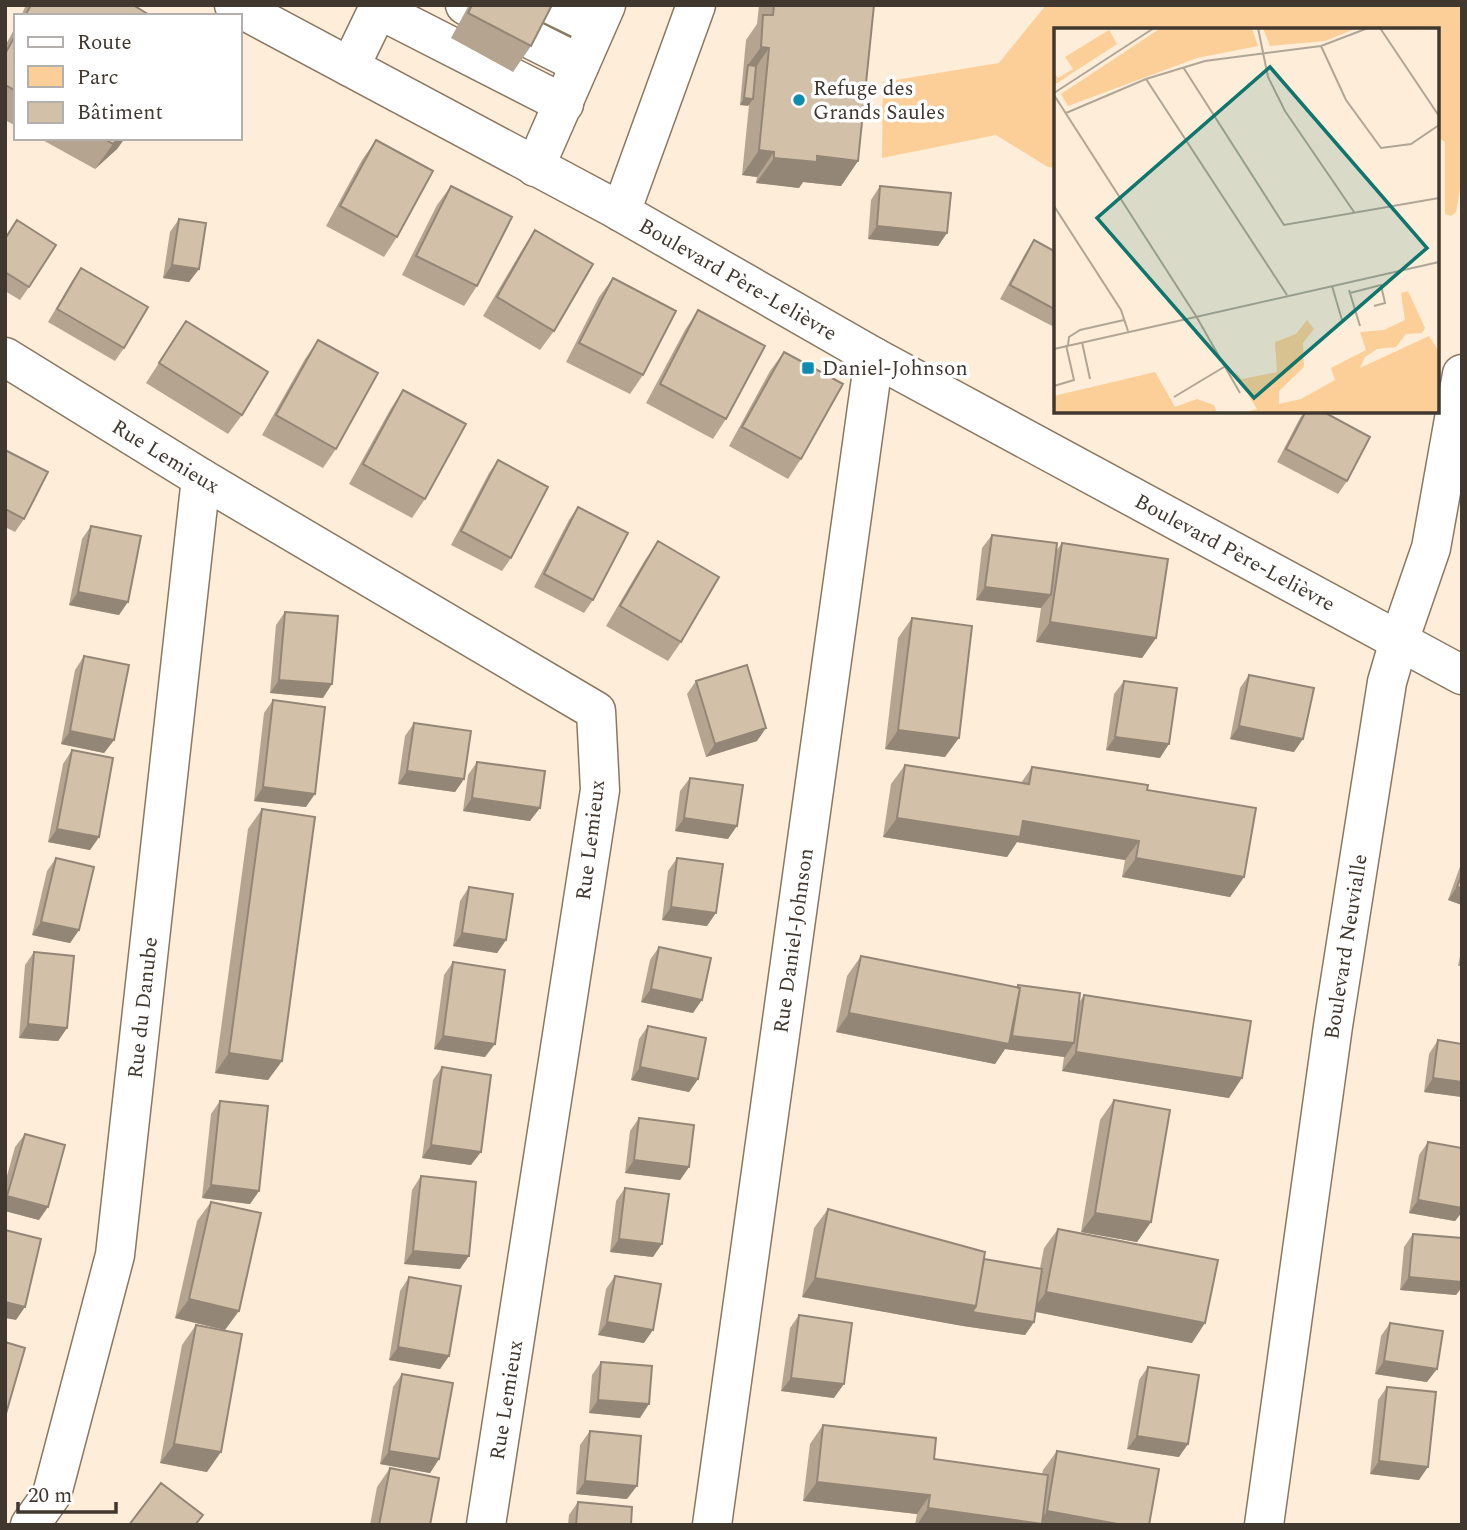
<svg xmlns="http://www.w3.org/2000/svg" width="1467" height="1530" font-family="Spectral,serif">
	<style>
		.green { fill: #fbcf97 }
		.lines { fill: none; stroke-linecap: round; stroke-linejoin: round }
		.minor-casing { stroke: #8a7862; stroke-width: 41 }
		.major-casing { stroke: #8a7862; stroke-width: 41 }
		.minor { stroke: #fff; stroke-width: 38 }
		.major { stroke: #fff; stroke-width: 38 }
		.wall { fill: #b5a590 }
		.shaded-wall { fill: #948676 }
		.building { fill: #d3c0a8; stroke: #948676; stroke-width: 2 }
		.poi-dot { fill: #108dae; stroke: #fff; stroke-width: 2.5 }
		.labels { text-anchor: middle; stroke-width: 7; stroke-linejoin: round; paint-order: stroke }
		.poi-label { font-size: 21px; fill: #40382f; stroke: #fff; text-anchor: start }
		.street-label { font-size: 21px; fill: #40382f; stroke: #fff }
		.inset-road { fill: none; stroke: #b1a595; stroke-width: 2 }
		.view { fill: #0f766e; fill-opacity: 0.15; stroke: #0f766e; stroke-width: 3.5 }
		.inset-edge { fill: none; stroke: #40382f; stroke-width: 3.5 }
	</style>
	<rect width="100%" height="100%" fill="#fdedd9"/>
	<path class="green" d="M1046,5H1462V178L1456,212L1451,216L1445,214V142L1437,137V30H1056V168L1048,167L996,135L882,158L883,82L999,63Z"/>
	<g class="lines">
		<defs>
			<g id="minor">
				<path d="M380,5L378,9L564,104"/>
				<path d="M465,5L468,7"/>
				<path d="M552,5L595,26"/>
				<path d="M530,39L580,64"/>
				<path d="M350,67L378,9"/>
				<path d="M535,167L606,5"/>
				<path d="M621,212L696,5"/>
				<path id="s1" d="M5,357L201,478L596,711L600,790L486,1525"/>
				<path d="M1399,641L1431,548L1462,374"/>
				<path id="s2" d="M30,1525L52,1494L115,1255L201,478"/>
				<path id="s3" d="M712,1525L874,357"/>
			</g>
			<g id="major">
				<path id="s4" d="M234,5L614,208L874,357L1462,675"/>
				<path id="s5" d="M1264,1525L1333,1026L1387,682L1399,641"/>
			</g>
		</defs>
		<use href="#minor" class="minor-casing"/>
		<use href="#major" class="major-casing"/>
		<use href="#minor" class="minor"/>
		<use href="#major" class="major"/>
	</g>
	<path class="wall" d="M26,5H133L151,16H21Z
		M469,5H552L531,46L513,72L451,38Z
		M759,5H874L858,161L841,186L803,182L799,188L777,185L756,183L757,177L742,175L749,105H740L746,40L757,24Z
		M16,26V126L5,120V46Z
		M39,138H125L117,149L95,169Z
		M376,140L397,237L384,257L326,226L362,160Z
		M451,186L477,286L464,306L402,275L437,205Z
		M880,186L947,233L938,246L868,239L871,200Z
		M179,219L199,269L189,282L163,278L170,232Z
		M17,220L29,287L20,300L5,291V237Z
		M535,230L554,331L540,350L483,316L522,250Z
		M1034,240L1056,252V328L1000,299L1025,254Z
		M81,268L124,348L115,361L48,322L72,281Z
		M613,278L643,375L630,394L566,362L599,297Z
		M698,310L726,419L713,439L646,403L685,330Z
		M186,321L242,415L228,434L146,383Z
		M318,340L336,449L323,468L262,435L305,359Z
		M784,352L801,459L788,479L729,446L770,371Z
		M403,390L425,499L412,518L349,484L390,410Z
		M1305,411H1322L1347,481L1338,494L1277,462L1300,418Z
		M5,450L24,519L15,532L5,527Z
		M498,460L511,558L502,571L451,545L489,473Z
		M578,507L593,600L584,613L534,587L569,520Z
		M91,526L119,615L69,605L82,539Z
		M992,535L1056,551L1062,543L1156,638L1142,658L1036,642L1041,608L976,600L982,548Z
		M658,541L681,642L668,661L606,626L645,560Z
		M285,612L323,698L270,693L276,625Z
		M912,618L945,757L885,749L898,638Z
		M84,656L114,740L104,753L61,744L75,670Z
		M1249,675L1294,752L1230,739L1240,688Z
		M696,681L757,741L706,757L687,694Z
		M1124,681L1160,758L1106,750L1114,694Z
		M273,700L306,807L254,801L264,713Z
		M414,723L464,779L455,792L398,784L405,736Z
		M72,750L99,837L90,850L48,842L63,764Z
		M477,762L530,821L463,811L468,775Z
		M905,765L1021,783L1032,767L1147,790L1244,877L1230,897L1122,877L1125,860L1017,842L1007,857L883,837L891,784Z
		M690,778L728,839L675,831L680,791Z
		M262,809L282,1061L268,1080L215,1073L248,829Z
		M56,858L79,930L70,943L32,935L47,871Z
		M677,858L707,926L662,920L668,871Z
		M1462,861V905L1448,900Z
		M469,887L506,940L497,953L453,946L460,901Z
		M1462,946V966H1458Z
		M659,947L693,1013L641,1002L650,960Z
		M34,952L67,1028L58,1041L19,1038L25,965Z
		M861,956L1016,987L1018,985L1078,1004L1084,995L1229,1098L1062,1071L1064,1057L1005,1049L995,1064L836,1032L847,976Z
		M453,962L485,1057L434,1049L444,975Z
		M648,1026L698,1079L689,1092L631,1080L639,1039Z
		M1438,1040L1462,1044V1097L1424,1092L1429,1054Z
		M442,1067L471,1165L422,1158L433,1080Z
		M1114,1100L1151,1222L1137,1242L1081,1232L1100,1120Z
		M220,1101L259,1191L250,1204L202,1198L211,1114Z
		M639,1118L689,1167L680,1180L625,1173L630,1131Z
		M25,1134L39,1220L5,1211V1183L15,1147Z
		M1428,1142L1462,1148V1212L1455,1221L1409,1213L1419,1155Z
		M421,1176L460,1269L404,1264L412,1190Z
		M625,1188L653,1257L610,1252L616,1201Z
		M211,1202L225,1330L175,1318L197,1221Z
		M828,1209L984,1259L1040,1268L1044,1248L1058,1229L1192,1343L1036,1312L1034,1322L1025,1335L963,1326L802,1297L814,1228Z
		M1413,1234L1462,1238V1287L1456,1295L1400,1290L1404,1247Z
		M615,1276L644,1343L598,1335L606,1289Z
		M409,1277L449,1356L440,1369L389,1360L400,1291Z
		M799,1315L834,1398L781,1391L790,1328Z
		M1390,1323L1427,1382L1375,1374L1381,1336Z
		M196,1325L207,1472L160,1463L182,1345Z
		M601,1362L640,1418L589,1413L592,1375Z
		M1148,1367L1179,1457L1127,1449L1139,1380Z
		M402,1374L439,1459L430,1473L380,1464L393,1387Z
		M1387,1387L1419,1480L1370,1474L1378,1400Z
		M823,1425L934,1459L1042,1475L1043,1470L1057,1451L1149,1525H915L917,1514L803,1501L810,1444Z
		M590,1431L627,1499L576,1494L580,1445Z
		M390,1468L430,1525H370L377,1487Z
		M578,1502L631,1525H568L569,1515Z"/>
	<path class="shaded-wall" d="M761,47L769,48L752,73L748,65Z
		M744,98L753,99L748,106L740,105Z
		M119,138H125L117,149L95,169L113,144Z
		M759,150L774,152L757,177L742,175Z
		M817,156L858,161L841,186L803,182L799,188L756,183L774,158Z
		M877,226L947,233L938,246L868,239Z
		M172,265L199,269L189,282L163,278Z
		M985,587L1051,595L1041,608L976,600Z
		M78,592L128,602L119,615L69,605Z
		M1050,622L1156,638L1142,658L1036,642Z
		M279,680L332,684L323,698L270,693Z
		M1239,726L1303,739L1294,752L1230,739Z
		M766,728L757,741L706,757L715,744Z
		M898,730L959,738L945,757L885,749Z
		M70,731L114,740L104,753L61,744Z
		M1115,737L1169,744L1160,758L1106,750Z
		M407,771L464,779L455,792L398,784Z
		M263,787L315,794L306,807L254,801Z
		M472,798L540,808L530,821L463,811Z
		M684,818L737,826L728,839L675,831Z
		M897,818L1023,821L1139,841L1125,860L1017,842L1007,857L883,837Z
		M57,829L99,837L90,850L48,842Z
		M1136,858L1244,877L1230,897L1122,877Z
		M1457,887L1462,888V905L1448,900Z
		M671,907L716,913L707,926L662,920Z
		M41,922L79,930L70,943L32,935Z
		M462,933L506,940L497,953L453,946Z
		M651,989L702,1000L693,1013L641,1002Z
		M849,1013L1006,1044L1012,1036L1074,1043L1065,1057L1005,1049L995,1064L836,1032Z
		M28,1024L67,1028L58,1041L19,1038Z
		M443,1036L495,1044L485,1057L434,1049Z
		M1076,1052L1242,1078L1229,1098L1062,1071Z
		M229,1053L282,1061L268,1080L215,1073Z
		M640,1067L698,1079L689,1092L631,1080Z
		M1433,1078L1462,1082V1097L1424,1092Z
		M431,1145L481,1152L471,1165L422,1158Z
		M634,1160L689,1167L680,1180L625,1173Z
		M211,1185L259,1191L250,1204L202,1198Z
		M7,1196L48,1207L39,1220L5,1211V1198Z
		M1418,1200L1462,1208V1212L1455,1221L1409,1213Z
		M1095,1213L1151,1222L1137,1242L1081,1232Z
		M619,1239L662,1244L653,1257L610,1252Z
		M413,1251L469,1256L460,1269L404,1264Z
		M1409,1277L1462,1282V1287L1456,1295L1400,1290Z
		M815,1278L976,1306L1034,1322L1025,1335L963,1326L802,1297Z
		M1046,1292L1205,1323L1192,1343L1032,1311Z
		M189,1299L239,1311L225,1330L175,1318Z
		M5,1302L25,1307L16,1320L5,1318Z
		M607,1322L653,1330L644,1343L598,1335Z
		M398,1347L449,1356L440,1369L389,1360Z
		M1384,1361L1437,1369L1427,1382L1375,1374Z
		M791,1378L844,1384L834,1398L781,1391Z
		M598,1400L649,1404L640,1418L589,1413Z
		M1137,1436L1188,1444L1179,1457L1127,1449Z
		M174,1444L221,1452L207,1472L160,1463Z
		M389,1451L439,1459L430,1473L380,1464Z
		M1379,1461L1428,1467L1419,1480L1370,1474Z
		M585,1481L637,1486L627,1499L576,1494Z
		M817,1482L930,1495L917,1514L803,1501Z
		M928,1508L1038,1524L1047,1511L1123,1525H917Z"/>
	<path class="building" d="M31,5H133L151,16H25Z
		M472,5H552L531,46L468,13Z
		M774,5H874L858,161L817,156V162L795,160L774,158V152L759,150L769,48L761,47L763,15H773Z
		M16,34V91L5,85V54Z
		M748,65L756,66L753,99L744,98Z
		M103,138H119L113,144Z
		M376,140L433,171L397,237L340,206Z
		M451,186L512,217L477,286L416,256Z
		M880,186L951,193L947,233L877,226Z
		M179,219L206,223L199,269L172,265Z
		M17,220L56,245L29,287L5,272V239Z
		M535,230L593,264L554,331L497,297Z
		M1034,240L1056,252V310L1010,285Z
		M81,268L148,307L124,348L57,309Z
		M613,278L676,311L643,375L579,343Z
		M698,310L765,346L726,419L660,384Z
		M186,321L268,372L242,415L159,363Z
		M318,340L378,373L336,449L276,415Z
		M784,352L843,384L801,459L742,427Z
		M403,390L466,424L425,499L363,464Z
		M1306,411H1322L1370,437L1347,481L1286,449Z
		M5,450L48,472L24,519L5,509Z
		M498,460L548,487L511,558L461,531Z
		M578,507L628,533L593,600L544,574Z
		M91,526L141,536L128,602L78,592Z
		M992,535L1057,543L1051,595L985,587Z
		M658,541L719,577L681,642L620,606Z
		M1062,543L1168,559L1156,638L1050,622Z
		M285,612L338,616L332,684L279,680Z
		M912,618L972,626L959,738L898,730Z
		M84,656L129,665L114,740L70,731Z
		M747,665L766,728L715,744L696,681Z
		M1249,675L1314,688L1303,739L1239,726Z
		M1124,681L1177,688L1169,744L1115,737Z
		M273,700L325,707L315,794L263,787Z
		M414,723L471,731L464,779L407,771Z
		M72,750L113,758L99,837L57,829Z
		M477,762L545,771L540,808L472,798Z
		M905,765L1029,784L1032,767L1148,785L1147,790L1256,808L1244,877L1136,858L1139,841L1023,821L1020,837L897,818Z
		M690,778L743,785L737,826L684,818Z
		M262,809L315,817L282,1061L229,1053Z
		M56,858L94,867L79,930L41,922Z
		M677,858L723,864L716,913L671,907Z
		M1462,874V888L1457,887Z
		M469,887L513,894L506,940L462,933Z
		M659,947L711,958L702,1000L651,989Z
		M34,952L74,956L67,1028L28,1024Z
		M861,956L1020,988L1009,1044L849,1013Z
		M453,962L505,970L495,1044L443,1036Z
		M1018,985L1080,993L1074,1043L1012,1036L1020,988H1018Z
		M1084,995L1251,1021L1242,1078L1076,1052Z
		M648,1026L706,1038L698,1079L640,1067Z
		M1438,1040L1462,1044V1082L1433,1078Z
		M442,1067L491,1075L481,1152L431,1145Z
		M1114,1100L1170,1110L1151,1222L1095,1213Z
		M220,1101L268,1106L259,1191L211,1185Z
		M639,1118L694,1125L689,1167L634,1160Z
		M25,1134L65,1145L48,1207L7,1196Z
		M1428,1142L1462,1148V1208L1418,1200Z
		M421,1176L476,1182L469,1256L413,1251Z
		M625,1188L669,1194L662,1244L619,1239Z
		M211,1202L261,1213L239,1311L189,1299Z
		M828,1209L985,1252L976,1306L815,1278Z
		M1058,1229L1218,1260L1205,1323L1046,1292Z
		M5,1230L41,1239L25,1307L5,1302Z
		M1413,1234L1462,1238V1282L1409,1277Z
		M984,1259L1042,1269L1034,1322L972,1312L976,1306Z
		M615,1276L661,1284L653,1330L607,1322Z
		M409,1277L461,1286L449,1356L398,1347Z
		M799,1315L852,1323L844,1384L791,1378Z
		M1390,1323L1443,1331L1437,1369L1384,1361Z
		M196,1325L242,1334L221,1452L174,1444Z
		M5,1342L25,1348L5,1417Z
		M601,1362L652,1366L649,1404L598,1400Z
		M1148,1367L1199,1375L1188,1444L1137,1436Z
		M402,1374L453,1383L439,1459L389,1451Z
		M1387,1387L1436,1392L1428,1467L1379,1461Z
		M823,1425L936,1438L934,1459L1048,1475L1042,1524L928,1508L930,1495L817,1482Z
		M590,1431L641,1436L637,1486L585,1481Z
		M1057,1451L1159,1469L1149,1525H1123L1047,1511Z
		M390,1468L439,1478L430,1525H379Z
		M161,1483L203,1515L195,1525H129Z
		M578,1502L632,1507L631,1525H576Z"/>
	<g class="poi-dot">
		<circle cx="799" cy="100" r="7"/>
		<rect x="801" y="361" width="14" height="14" rx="3.5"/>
	</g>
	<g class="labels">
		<g class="poi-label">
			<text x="813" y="95">Refuge des<tspan x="813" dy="24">Grands Saules</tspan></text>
			<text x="822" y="375">Daniel-Johnson</text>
		</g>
		<g class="street-label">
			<text dy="7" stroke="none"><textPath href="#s4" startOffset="574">Boulevard Père-Lelièvre</textPath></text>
			<text dy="7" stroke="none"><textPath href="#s1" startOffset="189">Rue Lemieux</textPath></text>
			<text dy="7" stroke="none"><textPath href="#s4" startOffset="1141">Boulevard Père-Lelièvre</textPath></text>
			<text transform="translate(590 840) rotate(-83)" y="7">Rue Lemieux</text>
			<text dy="7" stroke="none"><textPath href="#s3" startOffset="590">Rue Daniel-Johnson</textPath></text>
			<text dy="7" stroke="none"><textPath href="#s5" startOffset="584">Boulevard Neuvialle</textPath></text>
			<text dy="7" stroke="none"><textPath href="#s2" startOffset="534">Rue du Danube</textPath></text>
			<text transform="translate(506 1400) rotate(-81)" y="7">Rue Lemieux</text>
		</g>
	</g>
	<g transform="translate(1054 28)">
		<rect width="385" height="385" fill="#fdedd9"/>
		<path d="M107,0H198L204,18L143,30L14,78L7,66ZM209,0H303L271,13L216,18ZM55,2L63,16L0,57V44L4,50L19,41L11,29ZM354,263L371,300L368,305L352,306L342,319L323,321L311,329L306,340L375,308L385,323V385H188L203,381L180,343L188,351L223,344L221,314L242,306L253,292L260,301L249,315L250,339L225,363V376L247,371L281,352L277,340L312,322L306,304L330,302L351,292L347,265ZM101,344L121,379L143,371L160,377L163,385H0V368Z" fill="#fbcf97"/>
		<path class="inset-road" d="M204,0L214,49L231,83L300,184M326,0L385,88M267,18L292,72L327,120L357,116L385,97M129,39L230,197L385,170M92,51L233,267M0,65L100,0M0,67L142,288M12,85L92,51L151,33L267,18L314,0M0,178L67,282L74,303M278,258L288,292M295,262L306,298M296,265L327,257L331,275L320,278M142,288L186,365M28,314L36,351M14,317L15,309L26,302L70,292M0,321L385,234M0,358L20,352L12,317M120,369L170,339"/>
		<path class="view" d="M216,39L373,220L200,370L43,190Z"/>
		<rect width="385" height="385" class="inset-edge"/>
	</g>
	<rect width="1467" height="1530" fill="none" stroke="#40382f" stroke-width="14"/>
	<rect x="14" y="14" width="228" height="126" fill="#ffffff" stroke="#b3afac" stroke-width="2"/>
	<rect x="28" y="37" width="35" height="10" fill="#ffffff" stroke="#b3afac" stroke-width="2"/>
	<text x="77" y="49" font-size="21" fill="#40382f">Route</text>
	<rect x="28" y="66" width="35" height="21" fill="#fbcf97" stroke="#b3afac" stroke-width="2"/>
	<text x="77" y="84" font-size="21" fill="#40382f">Parc</text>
	<rect x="28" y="102" width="35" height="21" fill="#d3c0a8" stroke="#b3afac" stroke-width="2"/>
	<text x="77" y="119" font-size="21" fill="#40382f">Bâtiment</text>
	<path d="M18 1502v10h98v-10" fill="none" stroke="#40382f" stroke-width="3.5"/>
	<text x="28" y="1502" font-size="21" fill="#40382f" stroke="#ffffff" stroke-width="5" paint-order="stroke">20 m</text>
</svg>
